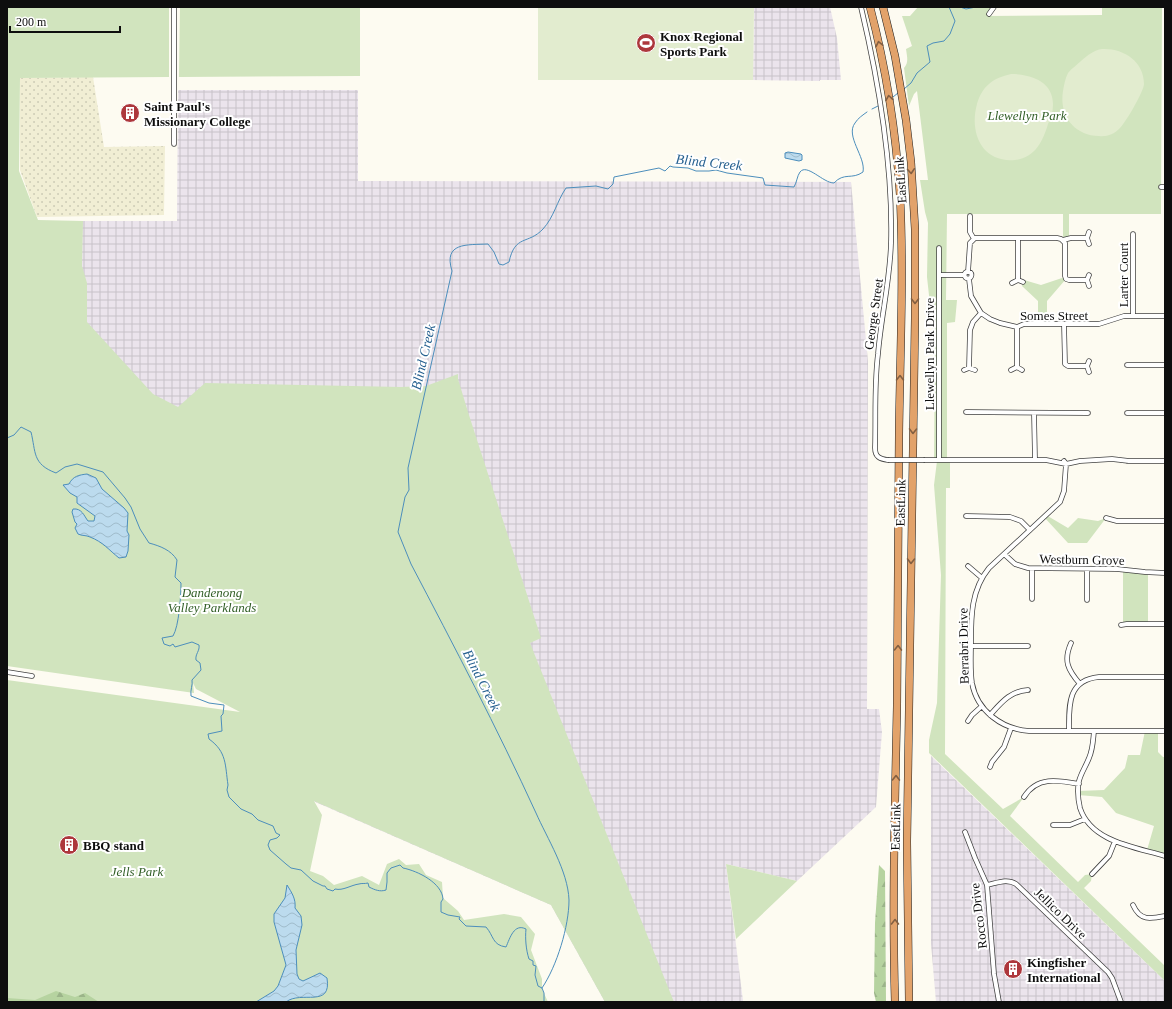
<svg xmlns="http://www.w3.org/2000/svg" width="1172" height="1009" font-family="'Times New Roman',serif">
	<style>
		.industrial { fill: url(#industrial-grid) }
		.farmland { fill: url(#farmland-dots) }
		.grass { fill: #d1e4be }
		.forest { fill: url(#forest-firs) }
		.pitch { fill: #e2eccf }
		.water { fill: url(#water-waves); stroke: #4c8ebc }
		.lines { fill: none; stroke-linecap: round; stroke-linejoin: round }
		.stream { stroke: #4c8ebc; stroke-width: 1 }
		.minor-casing { stroke: #414141; stroke-width: 5.5 }
		.motorway-casing { stroke: #1f1f1f; stroke-width: 8 }
		.minor { stroke: #fff; stroke-width: 4 }
		.motorway { stroke: #e2a26a; stroke-width: 7 }
		.minor-bridge-casing { stroke: #414141; stroke-width: 5.5; stroke-linecap: butt }
		.minor-bridge { stroke: #fff; stroke-width: 4 }
		.oneway { stroke: #835f41 }
		.labels { text-anchor: middle; stroke-width: 4; stroke-linejoin: round; paint-order: stroke }
		.poi-label { font-size: 13px; font-weight: bold; fill: #0e0e0e; stroke: #fff; text-anchor: start }
		.park-label { font-size: 13px; font-style: italic; fill: #315e26; stroke: #fff }
		.street-label { font-size: 13px; fill: #0e0e0e; stroke: #fff }
		.water-label { font-size: 14px; font-style: italic; fill: #276190; stroke: #fff }
	</style>
	<defs>
		<pattern id="industrial-grid" width="8" height="8" patternUnits="userSpaceOnUse"><rect width="8" height="8" fill="#ebe4ec"/><path d="M0 4h8M4 0v8" fill="none" stroke="#c8c2c9"/></pattern>
		<pattern id="farmland-dots" width="8" height="8" patternUnits="userSpaceOnUse"><rect width="8" height="8" fill="#f1eed4"/><path d="M2 2h.1M6 6h.1" fill="none" stroke="#cdcbb5" stroke-width="1.8" stroke-linecap="round"/></pattern>
		<pattern id="forest-firs" width="22" height="20" patternUnits="userSpaceOnUse"><rect width="22" height="20" fill="#b6d3a0"/><path d="M5 1l3.5 6h-7zM16 11l3.5 6h-7z" fill="#9bb489"/></pattern>
		<pattern id="water-waves" width="16" height="10" patternUnits="userSpaceOnUse"><rect width="16" height="10" fill="#bcdbee"/><path d="M0 5q4-4 8 0t8 0" fill="none" stroke="#a0bbcb"/></pattern>
	</defs>
	<rect width="100%" height="100%" fill="#fdfbf1"/>
	<path class="industrial" d="M754,7H830L837,38L841,80H820V81L753,80Z
		M178,90H358V181L851,182L868,361L867,709H879L882,732L876,807L797,881L726,864L743,1001L742,1002H605L551,905L313,801L7,221H177Z
		M931,756L1165,981V1002H936L931,944Z"/>
	<path class="farmland" d="M93,77L104,147L165,146L164,215L37,217L20,170V78Z"/>
	<path class="grass" d="M7,7H169V77L20,78L19,171L38,220L83,221L82,266L87,283V322L153,394L178,407L205,383L401,387L426,386L458,374V379L468,412L541,638L530,643L674,1002H605L551,905L314,801L322,815L310,871L323,876L334,885L362,876L379,885L387,864L399,859L406,865L419,864L426,875L442,882L443,898L458,911L464,920L504,914L521,917L535,934L531,950L542,979V989L548,1002H7V680L240,712L196,689L193,683L194,693L7,666Z
		M180,7H360V76L179,77Z
		M918,7H994L988,16L1102,15V7H1162L1161,214H1069V238L1063,240V214H947L946,300H957L955,322L947,323V460H950V488H946L945,754L1003,809L1024,797L1010,816L1078,882L1085,875L1092,874L1091,881L1084,888L1165,966V981L929,753V740L937,703L941,575L934,485L937,461L934,460L935,350L927,277L928,223L925,212L920,180H928L917,91L914,94L909,106L904,68C909,62 907,57 906,49L912,46L902,16H910Z
		M1065,277L1066,279L1047,301V324H1038V301L1022,286L1024,280L1041,285Z
		M1046,515L1068,528L1078,518L1098,521L1106,518L1087,543H1068L1044,517Z
		M1123,569L1148,572V624L1123,625Z
		M1145,731H1158V752L1163,757H1165V856L1147,850L1154,826L1116,813L1102,797L1078,795V791L1104,790L1125,768L1128,755H1140Z
		M726,864L797,881L736,939Z"/>
	<path class="forest" d="M879,865L885,871L886,1002H876L874,993L875,923Z
		M56,991L75,997L85,993L99,1002H7V998L35,1000Z"/>
	<path class="pitch" d="M538,7H754L753,80H538Z
		M1102,49C1123,48 1144,61 1144,84C1144,91 1125,124 1119,129C1114,134 1107,137 1099,136C1074,135 1059,116 1063,91C1064,85 1065,79 1068,73C1072,68 1077,65 1081,61C1088,55 1094,50 1102,49Z
		M1011,74C1030,74 1053,81 1053,104C1053,111 1051,118 1048,124C1043,141 1035,158 1015,160C982,163 969,133 977,104C979,96 983,89 989,84C995,78 1004,76 1011,74Z"/>
	<path class="water" d="M788,152L801,154L802,155V160L799,161L785,158V153Z
		M87,474L96,478L102,489L124,508L128,513L127,531L129,535L128,551L126,557L119,558C109,550 103,542 90,537C86,535 82,536 78,534L75,528L77,524L75,522L72,512L73,509C82,508 84,516 88,521H94L95,516L77,503V497L70,493L63,485L69,484C73,476 79,475 87,474Z
		M287,885C292,893 296,899 295,908L301,916L302,925L296,950L297,974L299,979L303,981L320,973L327,978C332,1009 301,990 286,1002H256L274,991L278,986L286,965L274,922V914L285,898Z"/>
	<g class="lines">
		<path class="stream" d="M960,7L966,9L976,7
			M904,89L911,83L917,73L930,62L927,46L933,43L944,41L950,34L955,21L949,7
			M893,97L898,93
			M872,109L880,105
			M7,438L14,435L21,427L31,432C36,452 32,464 56,473L65,467L77,464L103,472L125,498L131,507L140,529L149,543C160,546 171,550 177,560L175,577L181,583C181,596 179,626 173,636L162,638L164,644L170,646L173,644L175,647L192,642L199,645C200,651 195,654 196,660L200,663L201,670L192,680C193,685 190,690 191,696L209,703L224,705L223,714L221,716L222,731L208,734L209,739C227,752 225,765 228,785L227,790L229,797L241,809L252,814L258,820L273,826L276,833L280,835L277,838L270,840L268,845L270,850L286,864L291,868L301,870L313,881L323,886H325L327,889L333,891L335,889C343,891 351,885 359,884C362,883 364,884 368,883L369,887C375,890 380,892 386,890L387,882V873L391,868L400,865L403,868C418,871 442,883 443,899L441,902V912L448,915L460,917L459,919L466,926L486,927C494,936 492,945 506,947C510,938 514,923 526,929C525,938 526,950 529,959L533,961V965L536,966L535,975L538,986L542,988L544,993V1002
			M542,988C557,966 569,926 569,900C568,871 547,838 536,813C497,728 454,646 411,564L398,532L405,497L409,490L408,468L452,271C443,242 467,245 488,244L494,252L499,264L503,265L509,262C515,234 528,245 543,229C554,217 557,201 566,188L596,186L608,189L613,184L614,177L659,168L665,171L670,166L673,167L688,168L696,171H709L716,170L727,173L763,178L765,185L794,187C797,182 797,176 800,172C807,163 823,183 834,183C844,172 852,180 863,172C866,157 845,136 855,123C858,118 863,115 867,112"/>
		<defs>
			<path id="minor" d="M861,7C879,83 893,165 891,243C890,281 881,317 878,354C874,386 876,417 875,448C875,457 880,459 888,460
				M989,14L994,7
				M174,144V7
				M1161,187H1165
				M970,216V232L974,239
				M1089,232L1087,238L1089,244
				M1133,234V315
				M1018,238V280
				M1063,240L1071,238H1087
				M964.5 275a3.5 3.5 0 1 1 7 0a3.5 3.5 0 1 1-7 0Z
				M968,272L970,243L975,238H1057L1061,239L1065,243V276L1066,279L1069,280H1087
				M939,275H964
				M1089,275L1087,280L1089,286
				M969,279L971,296L981,313L990,319L1000,323L1017,327L1024,324H1099L1124,316H1165
				M1012,283L1018,280L1023,282
				M1064,324L1065,364L1068,366H1087
				M1089,361L1087,366L1089,372
				M1127,365H1165
				M1017,367V327
				M969,368L970,330L973,322L981,313
				M964,370L969,368L975,370
				M1011,370L1017,367L1022,370
				M966,412L1088,413
				M1034,413L1035,460
				M1127,413H1165
				M925,460H1046L1066,464L1080,461L1112,459L1129,461
				M939,460V248
				M1064,461L1066,464L1064,491L1060,502L989,568C971,590 971,616 971,643C971,656 970,670 972,683C977,711 1002,729 1029,731H1165
				M1127,461H1165
				M966,516L1010,517L1021,521L1030,530
				M1106,518L1117,521H1165
				M1004,554L1015,564L1028,568L1117,569L1145,572L1165,573
				M968,566L982,578
				M1032,599V569
				M1087,600V569
				M1121,625L1127,624H1165
				M1071,643C1063,661 1068,670 1080,684
				M971,646H1028
				M7,672L32,676
				M990,715C1001,703 1010,691 1028,690
				M968,721L972,715L982,706
				M1069,731C1069,706 1067,680 1099,677H1165
				M1094,731C1093,740 1093,749 1089,758C1086,766 1081,773 1079,781C1077,790 1078,799 1080,808C1091,842 1135,847 1165,856
				M990,767L992,762L1004,747L1011,728
				M1024,797C1037,776 1058,780 1079,784
				M1053,825H1070L1085,819
				M965,832L975,858L987,885L994,974L999,1002
				M1092,874L1109,856L1115,841
				M987,885C997,883 1007,878 1016,884L1108,972L1112,978L1121,1002
				M1133,905C1140,921 1150,919 1165,916"/>
			<path id="motorway" d="M870,7C886,68 896,132 900,195C904,275 900,355 899,435C898,526 898,616 897,706C895,805 892,904 895,1002
				M883,7L895,56L906,120L911,162L915,229V318L907,842L909,1002"/>
		</defs>
		<use href="#minor" class="minor-casing"/>
		<use href="#motorway" class="motorway-casing"/>
		<use href="#minor" class="minor"/>
		<use href="#motorway" class="motorway"/>
		<defs>
			<path id="minor-bridge" d="M888,460H925"/>
		</defs>
		<use href="#minor-bridge" class="minor-bridge-casing"/>
		<use href="#minor-bridge" class="minor-bridge"/>
	</g>
	<defs><path id="oneway-chevron" d="M-2-3.5L2.5 0L-2 3.5" fill="none" stroke-width="1.6" stroke-linecap="round" stroke-linejoin="round"/></defs>
	<g class="oneway">
		<use href="#oneway-chevron" transform="translate(879 44) rotate(-102)"/>
		<use href="#oneway-chevron" transform="translate(889 98) rotate(-99)"/>
		<use href="#oneway-chevron" transform="translate(911 171) rotate(86)"/>
		<use href="#oneway-chevron" transform="translate(915 301) rotate(90)"/>
		<use href="#oneway-chevron" transform="translate(900 378) rotate(-89)"/>
		<use href="#oneway-chevron" transform="translate(913 431) rotate(91)"/>
		<use href="#oneway-chevron" transform="translate(911 561) rotate(91)"/>
		<use href="#oneway-chevron" transform="translate(898 648) rotate(-89)"/>
		<use href="#oneway-chevron" transform="translate(896 778) rotate(-89)"/>
		<use href="#oneway-chevron" transform="translate(895 922) rotate(-90)"/>
	</g>
	<defs>
		<symbol id="stadium-disc" viewBox="-11 -11 22 22"><circle r="9.5" fill="#ad373c" stroke="#fff"/><path d="M0-5a6.5 5 0 1 0 0 10a6.5 5 0 1 0 0-10ZM-3.5-1.8h7v3.6h-7Z" fill="#fff"/></symbol>
		<symbol id="building-disc" viewBox="-11 -11 22 22"><circle r="9.5" fill="#ad373c" stroke="#fff"/><path d="M-4-6H4V6H1V3H-1V6H-4ZM-2.5-4.3h1.7v1.8h-1.7ZM.8-4.3h1.7v1.8H.8ZM-2.5-1h1.7V.8h-1.7ZM.8-1h1.7V.8H.8Z" fill="#fff"/></symbol>
	</defs>
	<g fill-rule="evenodd">
		<use href="#stadium-disc" x="635" y="32" width="22" height="22"/>
		<use href="#building-disc" x="119" y="102" width="22" height="22"/>
		<use href="#building-disc" x="58" y="834" width="22" height="22"/>
		<use href="#building-disc" x="1002" y="958" width="22" height="22"/>
	</g>
	<g class="labels">
		<g class="poi-label">
			<text x="660" y="41">Knox Regional<tspan x="660" dy="15">Sports Park</tspan></text>
			<text x="144" y="111">Saint Paul's<tspan x="144" dy="15">Missionary College</tspan></text>
			<text x="83" y="850">BBQ stand</text>
			<text x="1027" y="967">Kingfisher<tspan x="1027" dy="15">International</tspan></text>
		</g>
		<g class="park-label">
			<text x="1027" y="120">Llewellyn Park</text>
			<text x="212" y="597">Dandenong<tspan x="212" dy="15">Valley Parklands</tspan></text>
			<text x="137" y="876">Jells Park</text>
		</g>
		<g class="street-label">
			<text transform="translate(900 180) rotate(-94)" y="5">EastLink</text>
			<text transform="translate(1123 275) rotate(-90)" y="5">Larter Court</text>
			<text transform="translate(873 314) rotate(-82)" y="5">George Street</text>
			<text x="1054" y="320">Somes Street</text>
			<text transform="translate(929 354) rotate(-90)" y="5">Llewellyn Park Drive</text>
			<text transform="translate(900 503) rotate(-89)" y="5">EastLink</text>
			<text transform="translate(1082 559) rotate(1)" y="5">Westburn Grove</text>
			<text transform="translate(963 646) rotate(-91)" y="5">Berrabri Drive</text>
			<text transform="translate(895 827) rotate(-89)" y="5">EastLink</text>
			<text transform="translate(1061 913) rotate(44)" y="5">Jellico Drive</text>
			<text transform="translate(978 916) rotate(-97)" y="5">Rocco Drive</text>
		</g>
		<g class="water-label">
			<text transform="translate(709 162) rotate(6)" y="5">Blind Creek</text>
			<text transform="translate(423 357) rotate(-77)" y="5">Blind Creek</text>
			<text transform="translate(482 680) rotate(63)" y="5">Blind Creek</text>
		</g>
	</g>
	<rect width="1172" height="1009" fill="none" stroke="#0e0e0e" stroke-width="16"/>
	<path d="M10 26v6h110v-6" fill="none" stroke="#0e0e0e" stroke-width="2"/>
	<text x="16" y="26" font-size="12" fill="#0e0e0e" stroke="#ffffff" stroke-width="3" paint-order="stroke">200 m</text>
</svg>
